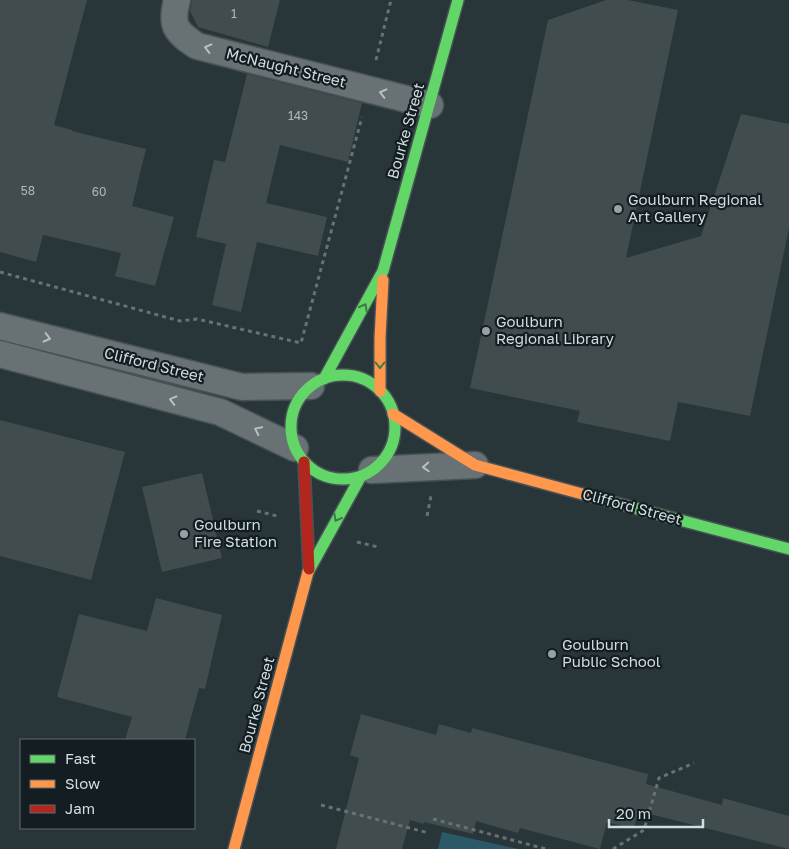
<svg xmlns="http://www.w3.org/2000/svg" width="789" height="849" font-family="'Golos Text',sans-serif">
	<style>
		.green { fill: #2c5967 }
		.building { fill: #414c4e }
		.lines { fill: none; stroke-linecap: round; stroke-linejoin: round }
		.street-casing { stroke: #475256; stroke-width: 29 }
		.fast-casing { stroke: #475256; stroke-width: 14 }
		.slow-casing { stroke: #475256; stroke-width: 14 }
		.jam-casing { stroke: #475256; stroke-width: 14 }
		.path { stroke: #697174; stroke-width: 3; stroke-dasharray: 4 4; stroke-linecap: butt }
		.street { stroke: #687174; stroke-width: 26 }
		.fast { stroke: #63d668; stroke-width: 11 }
		.slow { stroke: #ff974d; stroke-width: 11 }
		.jam { stroke: #b3261e; stroke-width: 11 }
		.oneway { stroke: #b6c2c6 }
		.oneway2 { stroke: #3c7a45 }
		.poi-dot { fill: #95a2a7; stroke: #141e22; stroke-width: 2 }
		.labels { text-anchor: middle; stroke-width: 4.5; stroke-linejoin: round; paint-order: stroke }
		.number-label { font-size: 12px; fill: #acb9bd }
		.street-label { font-size: 15px; fill: #d0dde2; stroke: #141e22 }
		.poi-label { font-size: 15px; fill: #d0dde2; stroke: #141e22; text-anchor: start }
	</style>
	<rect width="100%" height="100%" fill="#283539"/>
	<path class="green" d="M442,832L518,849H438Z"/>
	<path class="building" d="M0,0H87L54,125L72,130V131L146,149L132,206L174,217L155,286L115,276L121,253L43,235L36,262L0,252Z
		M192,0H280L268,47L198,27L190,11Z
		M606,0H628L678,10L626,258L701,236L741,114L789,124V228L750,416L678,402L670,441L577,422L580,411L470,388L548,20Z
		M247,74L362,103L348,162L280,145L266,203L327,217L318,256L257,242L241,312L212,305L226,244L196,237L214,160L225,162Z
		M0,420L125,452L91,580L0,556Z
		M202,473L222,558L162,572L142,487Z
		M156,598L222,615L205,689L199,688L185,740H125L132,717L57,697L79,614L147,631Z
		M361,714L436,735L439,724L471,733L472,728L648,774L646,784L722,805L723,798L789,816V849L638,811L634,829L607,822L600,849L520,828L518,833L476,821L473,834L424,822V824L410,820L402,849H336L359,758L350,755Z"/>
	<g class="lines">
		<defs>
			<path id="street" d="M177,0C170,26 176,32 197,46L430,105
				M0,326L242,387L311,386
				M0,354L220,412L295,448
				M372,470L475,465"/>
			<path id="fast" d="M291 427a52 52 0 1 1 104 0a52 52 0 1 1-104 0Z
				M324,379L383,271L458,0
				M597,498L789,549
				M308,572L361,476"/>
			<path id="slow" d="M380,391V338L383,280
				M393,414L475,465L597,498
				M234,849L308,572"/>
			<path id="jam" d="M304,462L309,569"/>
		</defs>
		<use href="#street" class="street-casing"/>
		<use href="#fast" class="fast-casing"/>
		<use href="#slow" class="slow-casing"/>
		<use href="#jam" class="jam-casing"/>
		<path class="path" d="M376,60L391,0
			M0,272L180,321L197,319L301,343L362,117
			M257,511L277,516
			M427,516L431,496
			M357,542L378,547
			M321,805L429,833
			M433,819L546,849
			M613,849L644,830L659,778L694,763"/>
		<use href="#street" class="street"/>
		<use href="#fast" class="fast"/>
		<use href="#slow" class="slow"/>
		<use href="#jam" class="jam"/>
	</g>
	<defs><path id="oneway-chevron" d="M-2-3.5L2.5 0L-2 3.5" fill="none" stroke-width="1.6" stroke-linecap="round" stroke-linejoin="round" transform="scale(1.25)"/></defs>
	<g class="oneway">
		<use href="#oneway-chevron" transform="translate(208 48) rotate(-166)"/>
		<use href="#oneway-chevron" transform="translate(383 93) rotate(-166)"/>
		<use href="#oneway-chevron" transform="translate(47 338) rotate(14)"/>
		<use href="#oneway-chevron" transform="translate(173 400) rotate(-165)"/>
		<use href="#oneway-chevron" transform="translate(258 430) rotate(-154)"/>
		<use href="#oneway-chevron" transform="translate(426 467) rotate(177)"/>
	</g>
	<g class="oneway2">
		<use href="#oneway-chevron" transform="translate(364 307) rotate(-62)"/>
		<use href="#oneway-chevron" transform="translate(380 365) rotate(90)"/>
		<use href="#oneway-chevron" transform="translate(337 518) rotate(119)"/>
	</g>
	<g class="poi-dot">
		<circle cx="618" cy="209" r="5"/>
		<circle cx="486" cy="331" r="5"/>
		<circle cx="184" cy="534" r="5"/>
		<circle cx="552" cy="654" r="5"/>
	</g>
	<g class="labels">
		<g class="number-label">
			<text x="234" y="18">1</text>
			<text x="298" y="120">143</text>
			<text x="28" y="195">58</text>
			<text x="99" y="196">60</text>
		</g>
		<g class="street-label">
			<text transform="translate(286 68) rotate(14)" y="5">McNaught Street</text>
			<text transform="translate(406 131) rotate(-74)" y="5">Bourke Street</text>
			<text transform="translate(154 365) rotate(14)" y="5">Clifford Street</text>
			<text transform="translate(632 507) rotate(15)" y="5">Clifford Street</text>
			<text transform="translate(257 705) rotate(-75)" y="5">Bourke Street</text>
		</g>
		<g class="poi-label">
			<text x="628" y="205">Goulburn Regional<tspan x="628" dy="17">Art Gallery</tspan></text>
			<text x="496" y="327">Goulburn<tspan x="496" dy="17">Regional Library</tspan></text>
			<text x="194" y="530">Goulburn<tspan x="194" dy="17">Fire Station</tspan></text>
			<text x="562" y="650">Goulburn<tspan x="562" dy="17">Public School</tspan></text>
		</g>
	</g>
	<rect x="20" y="739" width="175" height="90" fill="#141e22" stroke="#5f6a6f"/>
	<rect x="30" y="755" width="25" height="8" fill="#63d668" stroke="#5f6a6f"/>
	<text x="65" y="764" font-size="15" fill="#d0dde2">Fast</text>
	<rect x="30" y="780" width="25" height="8" fill="#ff974d" stroke="#5f6a6f"/>
	<text x="65" y="789" font-size="15" fill="#d0dde2">Slow</text>
	<rect x="30" y="805" width="25" height="8" fill="#b3261e" stroke="#5f6a6f"/>
	<text x="65" y="814" font-size="15" fill="#d0dde2">Jam</text>
	<path d="M609 819v8h94v-8" fill="none" stroke="#d0dde2" stroke-width="2.5"/>
	<text x="616" y="819" font-size="15" fill="#d0dde2" stroke="#141e22" stroke-width="4" paint-order="stroke">20 m</text>
</svg>
